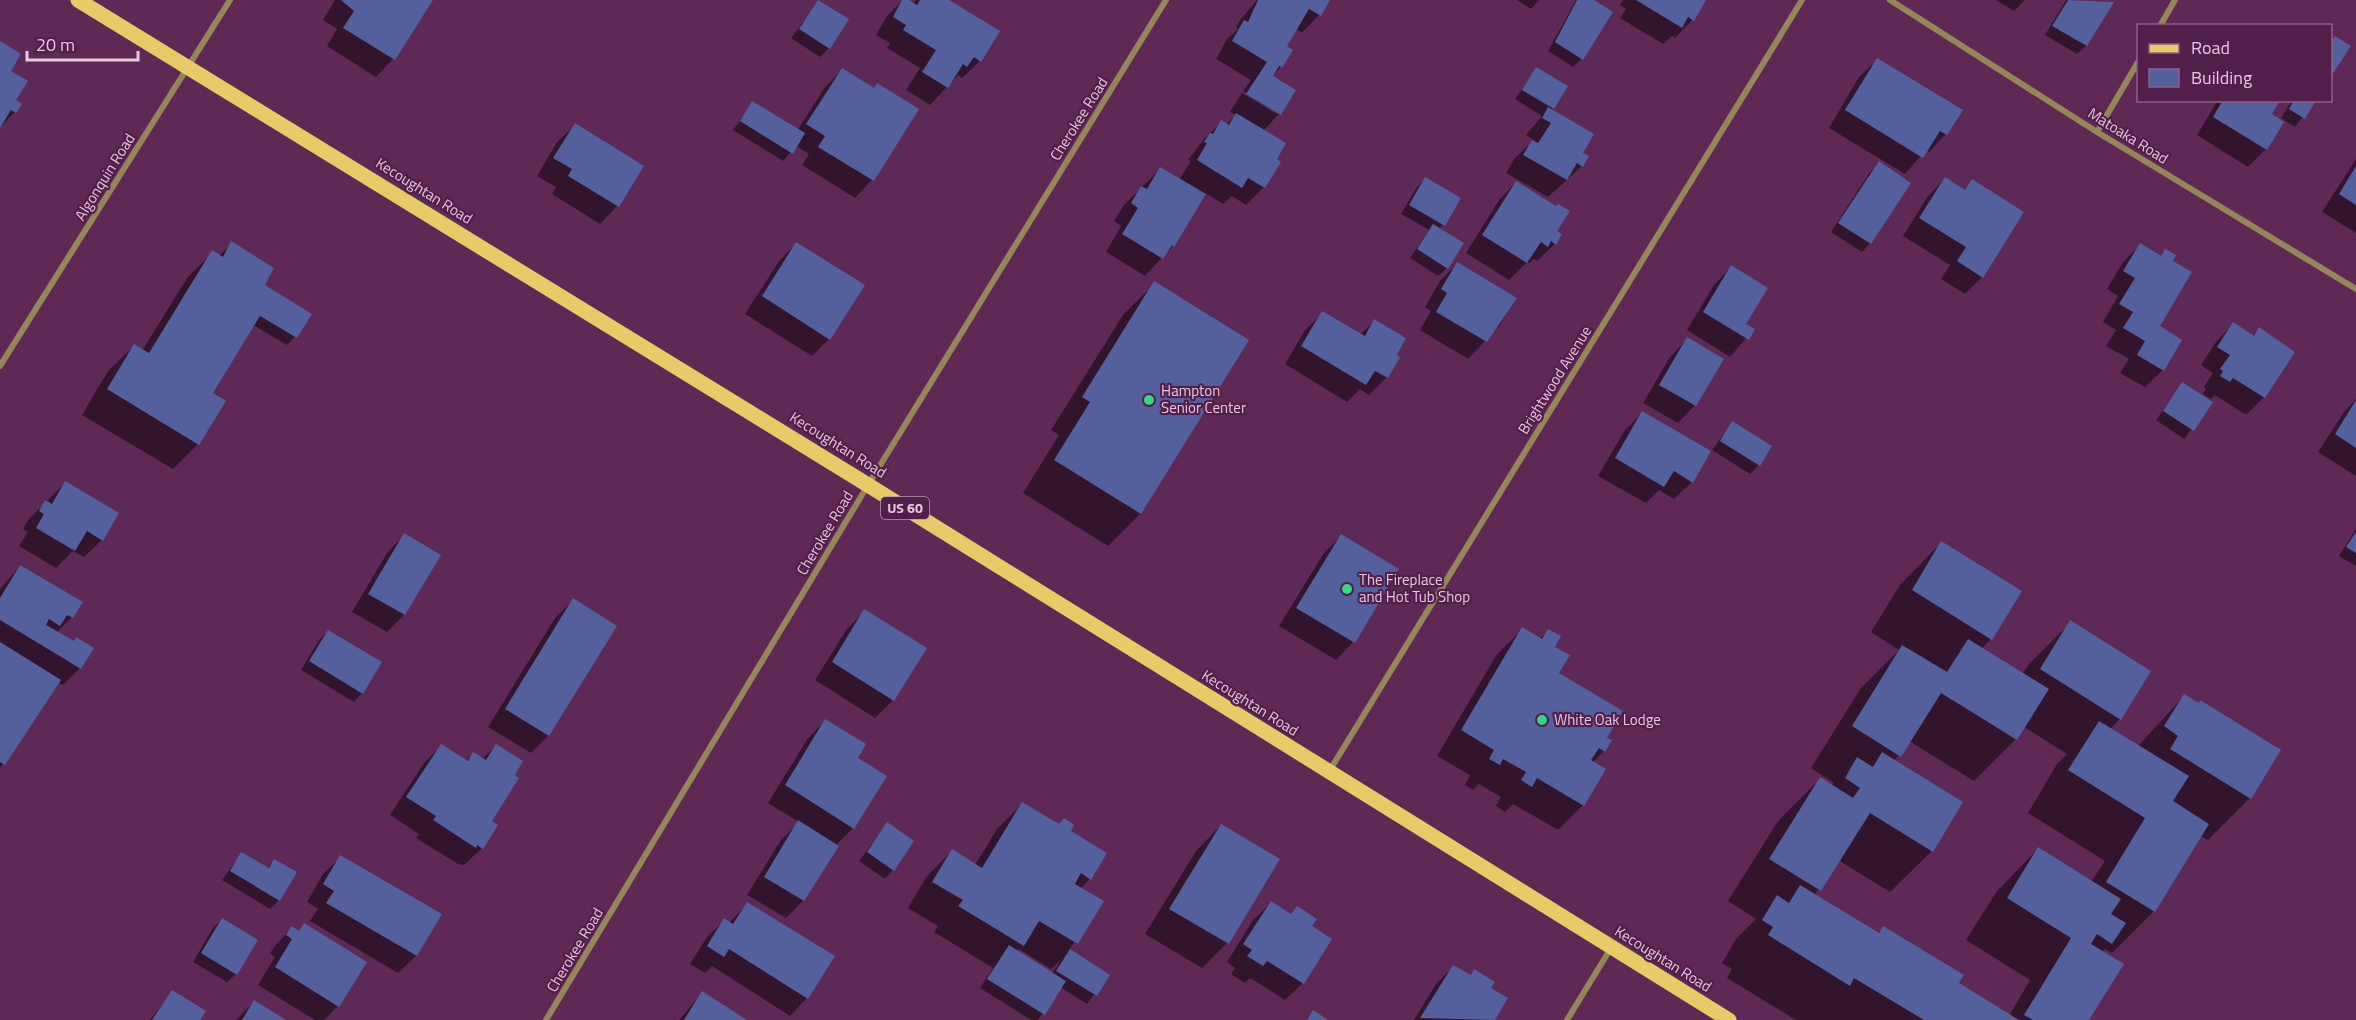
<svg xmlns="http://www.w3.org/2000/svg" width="2356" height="1020" font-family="'Titillium Web',sans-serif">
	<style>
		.shadow { fill: #0007; fill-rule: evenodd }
		.building { fill: #54609c }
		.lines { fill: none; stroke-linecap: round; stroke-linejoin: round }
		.minor { stroke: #938658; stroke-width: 6 }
		.primary { stroke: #e6cb66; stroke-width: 15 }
		.poi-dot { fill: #35d881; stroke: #521e4a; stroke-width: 2 }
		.labels { text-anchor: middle; stroke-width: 4.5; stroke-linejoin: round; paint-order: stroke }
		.shield { fill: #521e4a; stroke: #bb95b4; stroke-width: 1.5 }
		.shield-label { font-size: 14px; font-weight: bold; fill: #e8c8e1 }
		.street-label { font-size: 15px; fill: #e8c8e1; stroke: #521e4a }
		.poi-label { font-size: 15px; fill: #e8c8e1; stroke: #521e4a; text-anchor: start }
	</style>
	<rect width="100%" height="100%" fill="#5e2955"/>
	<path class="shadow" d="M335,0H431L393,59L376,77L327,46L337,29L323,20Z
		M903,0L913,4L916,0H946L980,61L962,78L958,75L930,105L906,90L920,68L887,48L890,43L876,35L887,16Z
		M1257,0H1328L1319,15L1302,33L1296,29L1285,46L1281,67L1271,77L1279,114L1263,131L1275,159L1264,187L1246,205L1232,196L1223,204L1205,193L1173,246L1145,276L1106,252L1121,226L1114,221L1124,205L1160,169L1179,180L1191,161L1188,160L1204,139L1222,122L1226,125L1236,115L1230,112L1242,93L1277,114V111L1243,91L1251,80L1216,59L1227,39L1238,29L1236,27L1241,19Z
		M1517,0H1539L1531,9Z
		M1576,0H1591L1581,59L1573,67L1548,51Z
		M1623,0H1705L1692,20L1675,38L1672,36L1663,44L1620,18L1626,9L1620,5Z
		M1996,0H2025L2014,11Z
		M2066,0L2112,2L2086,46L2077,54L2045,35Z
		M819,1L829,48L820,57L791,38Z
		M0,42L9,72L15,112L0,127Z
		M1877,60L1946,134L1929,152L1926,150L1905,174L1829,128L1859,77Z
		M1537,69L1566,86L1551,111L1581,153L1582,166L1548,197L1506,173L1514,159L1534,140L1526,135L1542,116L1515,99Z
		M842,70L873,89L877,85L916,109L872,180L855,198L802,165L809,154L796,146L783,161L733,130L753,103L797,131L825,87Z
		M2218,100H2278L2269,115L2282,123L2266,149L2248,167L2197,135Z
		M2292,100H2315L2295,127L2281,118Z
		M575,125L642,167L617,206L600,224L552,194L556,187L537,176L557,142Z
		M2356,159V233L2322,212Z
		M1879,163L1870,243L1862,252L1831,232L1870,172Z
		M1425,179L1459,199L1439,230L1447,268L1438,276L1410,258L1429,230L1401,214L1417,187Z
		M1945,179L1963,191L1973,181L1982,277L1965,294L1941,279L1950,265L1903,236L1928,196Z
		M1516,182L1555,232V244L1537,261L1534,259L1529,263L1527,262L1509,280L1466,253L1499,200Z
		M232,243L263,285L295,337L287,345L253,325L211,394L198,444L173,469L82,415L108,371L134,346L142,351L187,278L213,252L219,256Z
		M796,244L829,339L812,356L745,314L779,261Z
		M2140,245L2160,257L2166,251L2158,327L2163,370L2145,387L2120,373L2129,359L2106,346L2116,330L2103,322L2118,296L2107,289L2123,262Z
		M1457,264L1515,298L1500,325L1468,359L1420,330L1431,311L1425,307L1440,281Z
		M1731,267L1744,324L1753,330L1730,357L1687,330L1714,285Z
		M1155,283L1247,341L1140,514L1108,546L1023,493L1059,435L1051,430L1123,315Z
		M1323,313L1360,335L1374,321L1398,358L1387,377L1369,395L1360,389L1347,402L1285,364L1305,330Z
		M2233,324L2252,337L2260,329L2292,352L2264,397L2246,415L2215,395L2211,399L2203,394L2206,389L2204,387L2213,373L2201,365L2216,342Z
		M1687,339L1695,405L1678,423L1643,403L1670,357Z
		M2182,384L2211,403L2184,439L2156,420Z
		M2356,399V476L2318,452L2344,412Z
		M1643,412L1692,482L1674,499L1659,490L1646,503L1598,476L1625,430Z
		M1733,423L1759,465L1750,474L1712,450Z
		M65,483L102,540L84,557L73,551L56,568L19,546L28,532L23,529L28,520Z
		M2356,529V566L2339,556Z
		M404,535L438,555L404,615L387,632L352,612L387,553Z
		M1341,536L1397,570L1353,642L1336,660L1279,626L1324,553Z
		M1941,543L1991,639L1981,649L2022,674L2029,664L2071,622L2120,719L2110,729L2138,746L2184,696L2279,751L2250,798L2208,840L2200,836L2154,911L2112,953L2105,949L2102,952L2087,1020H1796L1727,978L1732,969L1722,963L1736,939L1756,919L1728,901L1778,821L1820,779L1831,786L1834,783L1811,768L1861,688L1899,650L1871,632L1900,585ZM2024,727L2067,754L2057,764L2028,813L2105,861L2091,882L2038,849L1997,891L1966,940L2030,980L2009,1016L1957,984L1883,928L1877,934L1814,896L1838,860L1890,892L1932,851L1894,761L1909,741L1974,781L2016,739Z
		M20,566L72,617L56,633L80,668L63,685L58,682L0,768V589Z
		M573,600L615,626L548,736L531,753L488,727L555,618Z
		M865,611L925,649L893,700L875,718L815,680L847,629Z
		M1523,629L1540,639L1548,631L1557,674L1605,738L1604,751L1592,763L1583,805L1558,830L1513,804L1505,812L1496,806L1501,797L1479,784L1473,790L1465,785L1470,775L1437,756L1497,654Z
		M328,632L362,693L354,702L301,670L319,640Z
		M825,721L856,758L853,828L836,845L803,901L786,918L747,895L781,840L799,822L768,803L808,738Z
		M441,746L466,761L473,754L482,759L496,746L490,821L482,848L464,865L458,864L416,838L419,834L390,815L424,763Z
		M1022,804L1069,831L1090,879L1080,889L1102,902L1069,950L1108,975L1087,1004L1060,987L1038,1020H1031L980,988L993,968L934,932L938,926L908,908L927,876L952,851L975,865L997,829ZM1019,949L1051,969L1061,960L1052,974L1016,952Z
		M887,824L893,870L885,879L859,861Z
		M1221,825L1278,859L1227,943L1202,968L1145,934L1196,851Z
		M241,854L267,868L274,861L279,900L270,909L222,880Z
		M341,857L440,914L416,956L398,973L310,921L318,909L307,902L323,874Z
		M1271,903L1310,926L1303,983L1285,1000L1250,978L1245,983L1231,974L1235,968L1227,962L1253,920Z
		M747,904L807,998L790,1016L712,966L705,973L690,964L707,937L725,920L729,923Z
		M222,919L236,974L227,982L193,962L213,928Z
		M304,925L338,1006L324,1020H315L258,985L275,957L270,953L275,946L292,928L298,932Z
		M1453,967L1470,976L1474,971L1489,988L1506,999L1493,1020H1414L1436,984Z
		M172,992L198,1020H150Z
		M702,993L744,1020H679Z
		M254,1002L283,1020H236Z"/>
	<path class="building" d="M341,0H433L395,60L343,28L354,11Z
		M818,0L849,19L830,49L799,29Z
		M902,0H909L917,5L920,0H949L1000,31L981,62L974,57L967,67L963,64L948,88L922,72L936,50L903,30L906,25L893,17Z
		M1258,0H1330L1321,16L1309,9L1287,46L1293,50L1282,68L1279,66L1273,76L1296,90L1281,115L1246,94L1267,62L1232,41L1244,20L1248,22Z
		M1577,0H1594L1613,12L1583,60L1555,42Z
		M1636,0H1706L1694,21L1688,17L1682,28Z
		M2068,0L2114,2L2087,46L2052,26Z
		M2335,36L2351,46L2330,78V42Z
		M0,41L21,54L11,71L28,81L16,100L22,104L16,113L11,110L0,128Z
		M1877,58L1963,110L1947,135L1940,131L1923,158L1845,110Z
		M1536,67L1568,86L1554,109L1522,90Z
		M842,68L874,88L877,83L919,109L874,181L818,147L825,136L806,124Z
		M2223,100H2280L2272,114L2284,122L2267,150L2213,117Z
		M2294,100H2316L2305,119L2289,109Z
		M752,101L805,133L793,154L740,121Z
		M1548,107L1594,134L1583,153L1589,156L1583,167L1577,163L1567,180L1523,155L1532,140L1538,143L1551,123L1542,118Z
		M1236,113L1286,143L1277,159L1281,162L1265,188L1248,178L1242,188L1197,160L1207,143L1204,142L1210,133L1213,134L1221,120L1229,125Z
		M575,123L644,166L619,207L568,176L572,169L553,158Z
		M1879,161L1911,183L1871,244L1838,223Z
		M2356,166V205L2339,194Z
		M1160,167L1206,194L1174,247L1172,245L1163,259L1122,234L1138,208L1131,203L1141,186L1147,189Z
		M1425,177L1461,198L1445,226L1409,205Z
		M1945,177L1965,190L1972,179L2024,212L1983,278L1957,261L1966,247L1919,218Z
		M1516,181L1556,206L1558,204L1570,211L1557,231L1562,234L1556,245L1551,241L1548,247L1541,242L1527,263L1482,235Z
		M1433,224L1464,243L1448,269L1417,249Z
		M231,241L274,268L265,285L312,314L297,338L260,316L213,393L226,401L199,445L107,389L134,344L149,353L212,250L223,257Z
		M796,242L865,285L830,340L762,296Z
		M2140,243L2161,256L2165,249L2176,255L2173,261L2192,272L2160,326L2182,340L2164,371L2137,355L2145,341L2123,328L2133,312L2119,304L2135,278L2123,271Z
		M1457,262L1517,298L1487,342L1436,312L1447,293L1441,289Z
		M1731,265L1768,288L1746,324L1755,329L1749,340L1703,312Z
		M1154,281L1249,340L1141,514L1054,460L1090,402L1082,397Z
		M1322,311L1365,336L1374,319L1406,338L1397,355L1400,357L1388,378L1375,371L1366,385L1301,346Z
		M2233,322L2254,336L2259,327L2295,352L2265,398L2233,378L2230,382L2220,376L2223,371L2220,369L2230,355L2217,347Z
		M1687,337L1724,359L1696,406L1659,385Z
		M2182,382L2213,402L2194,431L2163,411Z
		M2356,400V448L2335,434Z
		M1642,411L1711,451L1693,483L1674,471L1664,487L1615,458Z
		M1732,421L1772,446L1760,466L1720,441Z
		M65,481L119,513L103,541L87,531L75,551L36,528L44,514L39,511L45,500L52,504Z
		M2356,532V553L2346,547Z
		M404,533L441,555L405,615L368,594Z
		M1341,534L1399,569L1355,643L1296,608Z
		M1941,541L2022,591L1992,640L1912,590Z
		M20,565L83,602L73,618L67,615L60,626L49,619L46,625L74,641L76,637L94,648L81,669L0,620V598Z
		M573,598L617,626L549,736L505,709Z
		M864,609L927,648L894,701L832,662Z
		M2070,620L2151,671L2121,720L2040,669Z
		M1522,627L1542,639L1548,629L1561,636L1555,647L1570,655L1559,673L1623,711L1607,738L1612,740L1605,752L1599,748L1591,760L1606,769L1584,806L1537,778L1532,787L1521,780L1526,772L1503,759L1500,765L1489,759L1494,750L1461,730Z
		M328,630L382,662L363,694L309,661Z
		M1968,639L2049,689L2017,740L1941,693L1901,757L1852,726L1902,645L1947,672Z
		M0,642L61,680L5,765L0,762Z
		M2184,694L2199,703L2200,700L2281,750L2251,799L2170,749L2178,736L2164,726Z
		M825,719L866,744L858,758L887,776L854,829L785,785Z
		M2099,721L2189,776L2173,801L2209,824L2155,912L2106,882L2145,818L2068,770Z
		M441,744L468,761L473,752L486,760L496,744L523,761L515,775L519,778L492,821L498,825L483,849L477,845L476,848L433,820L436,816L406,797Z
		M1882,752L1963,802L1933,852L1870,813L1821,891L1769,859L1820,777L1853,798L1860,788L1845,778L1857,757L1873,767Z
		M1022,802L1059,824L1064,818L1074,825L1071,831L1107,853L1091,880L1081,873L1075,884L1104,901L1078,944L1039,921L1024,946L958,906L963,900L932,882L952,849L982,868Z
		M798,820L839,846L804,901L764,877Z
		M887,822L914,841L894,871L867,852Z
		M1221,824L1280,859L1229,944L1169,909Z
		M2038,847L2121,899L2111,914L2126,923L2112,944L2097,934L2091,944L2124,964L2089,1020H2033L2024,1015L2071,938L2007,898Z
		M241,852L269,868L274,859L297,872L280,901L230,871Z
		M340,855L442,914L417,956L326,903L334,891L323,884Z
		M1800,885L1879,933L1883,926L1964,975L1959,983L2019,1020H1924L1854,978L1850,986L1768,935L1773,927L1762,920L1777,895L1789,903Z
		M1271,901L1291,914L1297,906L1317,919L1312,926L1332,939L1304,984L1267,961L1263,966L1247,956L1252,950L1243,944Z
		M747,902L835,956L808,999L729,949L724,957L707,946L724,918L733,924Z
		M222,918L258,940L237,975L201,953Z
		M304,923L367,962L339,1007L275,967L292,939L286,935L292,926L299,931Z
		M1009,945L1066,981L1045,1015L987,979Z
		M1070,949L1110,975L1097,996L1056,971Z
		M1453,965L1471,975L1474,969L1495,982L1491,988L1508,998L1495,1020L1420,1018Z
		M172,990L206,1011L200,1020H152Z
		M702,991L747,1020H684Z
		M254,1000L286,1020H242Z
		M1313,1010L1328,1020H1307Z"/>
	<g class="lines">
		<path class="minor" d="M1890,0L2097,132L2356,289
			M2160,26L2175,0
			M2097,132L2138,62
			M0,366L230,0
			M1330,770L1802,0
			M546,1020L868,485L1166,0
			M1567,1020L1611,948"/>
		<path class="primary" d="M78,0L868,485L1729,1020"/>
	</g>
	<g class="poi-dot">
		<circle cx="1149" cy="400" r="6"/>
		<circle cx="1347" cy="589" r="6"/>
		<circle cx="1542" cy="720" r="6"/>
	</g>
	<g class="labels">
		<rect class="shield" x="881" y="497" width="48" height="22" rx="4.5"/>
		<g class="shield-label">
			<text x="905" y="513">US 60</text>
		</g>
		<g class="street-label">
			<text transform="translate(1079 119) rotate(-58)" y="5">Cherokee Road</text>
			<text transform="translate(2128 136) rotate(32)" y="5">Matoaka Road</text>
			<text transform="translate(105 177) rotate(-58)" y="5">Algonquin Road</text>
			<text transform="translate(424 191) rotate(32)" y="5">Kecoughtan Road</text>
			<text transform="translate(1555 380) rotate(-58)" y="5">Brightwood Avenue</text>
			<text transform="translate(838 445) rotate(32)" y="5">Kecoughtan Road</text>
			<text transform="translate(825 533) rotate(-59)" y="5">Cherokee Road</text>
			<text transform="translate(1250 703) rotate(32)" y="5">Kecoughtan Road</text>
			<text transform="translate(575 950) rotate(-59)" y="5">Cherokee Road</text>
			<text transform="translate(1663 959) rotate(32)" y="5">Kecoughtan Road</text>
		</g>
		<g class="poi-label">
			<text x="1161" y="396">Hampton<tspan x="1161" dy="17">Senior Center</tspan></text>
			<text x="1359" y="585">The Fireplace<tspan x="1359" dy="17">and Hot Tub Shop</tspan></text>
			<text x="1554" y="725">White Oak Lodge</text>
		</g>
	</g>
	<rect x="2137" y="24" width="195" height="78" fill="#521e4a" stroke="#8e6286" stroke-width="1.5"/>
	<rect x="2149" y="44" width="30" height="9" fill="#e6cb66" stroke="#8e6286" stroke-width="1.5"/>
	<text x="2191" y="54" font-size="18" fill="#e8c8e1">Road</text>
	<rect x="2149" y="69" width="30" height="18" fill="#54609c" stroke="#8e6286" stroke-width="1.5"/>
	<text x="2191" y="84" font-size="18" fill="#e8c8e1">Building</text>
	<path d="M27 51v9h111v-9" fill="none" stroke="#e8c8e1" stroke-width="3"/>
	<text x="36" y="51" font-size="18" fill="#e8c8e1" stroke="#521e4a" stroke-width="4.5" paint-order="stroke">20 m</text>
</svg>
